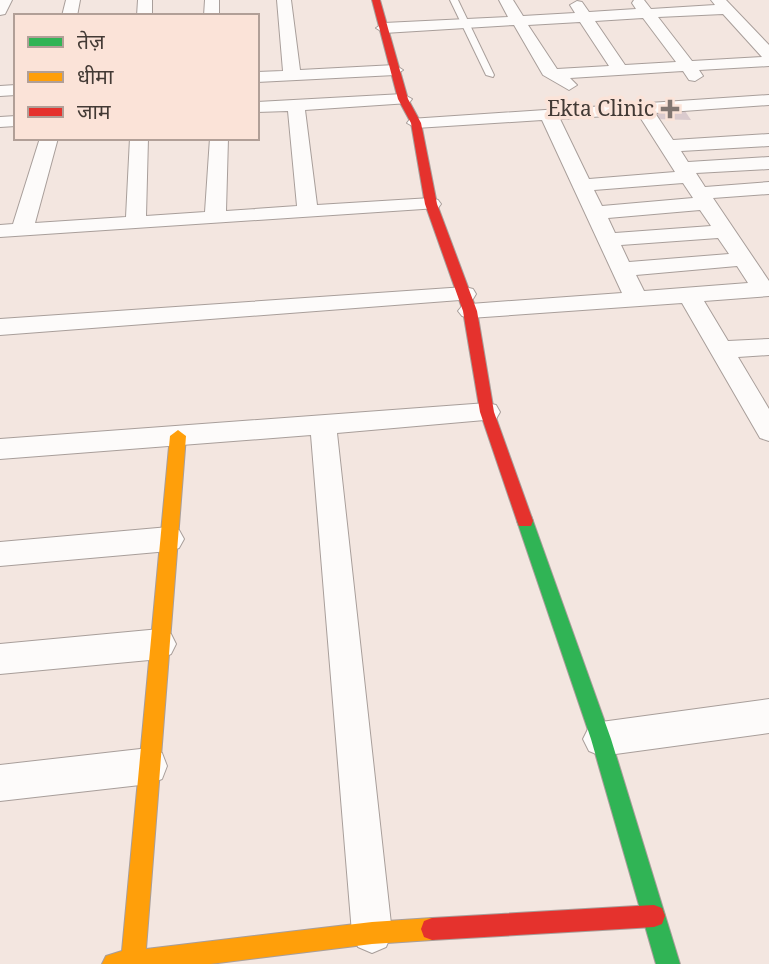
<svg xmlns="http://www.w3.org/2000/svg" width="769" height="964" font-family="'Noto Serif','Noto Sans Devanagari',serif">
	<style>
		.building { fill: #dacacd }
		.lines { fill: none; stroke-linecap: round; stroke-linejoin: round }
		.lane-casing { stroke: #a89e9a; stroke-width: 2 }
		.street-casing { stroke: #a89e9a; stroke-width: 2 }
		.fast-casing { stroke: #a89e9a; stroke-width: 2 }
		.slow-casing { stroke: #a89e9a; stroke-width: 2 }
		.jam-casing { stroke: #a89e9a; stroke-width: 2 }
		.lane { fill: #fdfbfa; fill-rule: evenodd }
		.street { fill: #fdfbfa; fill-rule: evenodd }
		.fast { fill: #30b455; fill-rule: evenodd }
		.slow { fill: #ff9f0a; fill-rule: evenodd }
		.jam { fill: #e5322d; fill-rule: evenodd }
		.poi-dot { fill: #817671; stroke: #fbe3d8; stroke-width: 2.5 }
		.labels { text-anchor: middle; stroke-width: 7; stroke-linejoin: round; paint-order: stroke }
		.far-poi-label { font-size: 21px; fill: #433a35; stroke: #fbe3d8; text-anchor: end }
	</style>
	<rect width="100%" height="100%" fill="#f3e6e0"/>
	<path class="building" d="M683,108L691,120L654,119L648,110Z"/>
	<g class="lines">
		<defs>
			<path id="lane" d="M450,0H458L494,75L493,77L486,75Z"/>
			<path id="street" d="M0,0H12L5,14L0,15Z
				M66,0H80L77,16H62Z
				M138,0H152V16H137Z
				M205,0H219V16H204Z
				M277,0H291L300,70L395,65L403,70L395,75L257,82V72L283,71Z
				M499,0H513L523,16L575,13L570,5L577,1L582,2L589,12L636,9L632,3L634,0H644L651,9L715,5L711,0H726L769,45V66L699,70L703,76L695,81L689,80L683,71L570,78L577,85L569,90L543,75L514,25L384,33L376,28L384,23L508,17ZM723,14L762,57L692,61L658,17ZM643,18L676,62L625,65L595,21ZM580,22L609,66L557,69L528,25Z
				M16,85V95L0,96V86Z
				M403,94L412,99L409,103L305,110L317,205L431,198L438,200L441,204L438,208L0,237V225L13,224L40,138H58L35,223L126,217L130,138H148L146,216L205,212L210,138H228L226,211L297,206L288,111L257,112V102Z
				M769,95V105L655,113L673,140L769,134V146L681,151L688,162L769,157V169L696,173L705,187L769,182V194L713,198L769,281V296L704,301L728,341L769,339V355L738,357L769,409V441L760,438L682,303L470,318L462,316L458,311L462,306L470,304L622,293L542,120L416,128L407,123L410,119ZM638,114L675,172L589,179L560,119ZM683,183L693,198L602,206L594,190ZM700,210L711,226L615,233L608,218ZM718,238L729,254L629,262L621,245ZM737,266L748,283L644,291L636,275Z
				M16,116V126L0,127V117Z
				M465,287L473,289L476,294L473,299L0,335V319Z
				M487,403L496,405L500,412L496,419L337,433L392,933L386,947L372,953L358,947L352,933L311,435L0,459V439Z
				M169,527L179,530L184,539L179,548L169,551L0,566V542Z
				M160,629L171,634L176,644L171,654L160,659L0,674V644Z
				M769,699V733L601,756L589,751L583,739L589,727L601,722Z
				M149,748L162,753L167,766L162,779L149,784L0,801V765Z"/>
			<path id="fast" d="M525,514L531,516L533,521L611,739L680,964H656L591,739L517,521L519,516Z"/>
			<path id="slow" d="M178,430L186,436L146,949L372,922L432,918L440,921L443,929L440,937L432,940L372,944L210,964H102L106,956L122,951L170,436Z"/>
			<path id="jam" d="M372,0H380L408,99L421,123L437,204L477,311L494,412L533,521L531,526H519L517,521L480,412L463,311L425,204L411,123L398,99Z
				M654,905L662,908L665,916L662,924L654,927L432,940L424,937L421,929L424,921L432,918Z"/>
		</defs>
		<use href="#lane" class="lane-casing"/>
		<use href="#street" class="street-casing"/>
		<use href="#fast" class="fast-casing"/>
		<use href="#slow" class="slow-casing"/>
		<use href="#jam" class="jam-casing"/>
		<use href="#lane" class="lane"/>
		<use href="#street" class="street"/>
		<use href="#fast" class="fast"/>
		<use href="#slow" class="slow"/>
		<use href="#jam" class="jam"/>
	</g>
	<path class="poi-dot" d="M666.5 98.5h7v7h7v7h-7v7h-7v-7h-7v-7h7z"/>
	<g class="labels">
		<g class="far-poi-label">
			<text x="654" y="116">Ekta Clinic</text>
		</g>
	</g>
	<rect x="14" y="14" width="245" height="126" fill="#fbe3d8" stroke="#b19f97" stroke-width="2"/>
	<rect x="28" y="37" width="35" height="10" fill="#30b455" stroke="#b19f97" stroke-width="2"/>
	<text x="77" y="49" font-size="21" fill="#433a35">तेज़</text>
	<rect x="28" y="72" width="35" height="10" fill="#ff9f0a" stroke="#b19f97" stroke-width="2"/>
	<text x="77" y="84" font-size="21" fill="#433a35">धीमा</text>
	<rect x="28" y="107" width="35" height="10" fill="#e5322d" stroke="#b19f97" stroke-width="2"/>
	<text x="77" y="119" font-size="21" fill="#433a35">जाम</text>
</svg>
